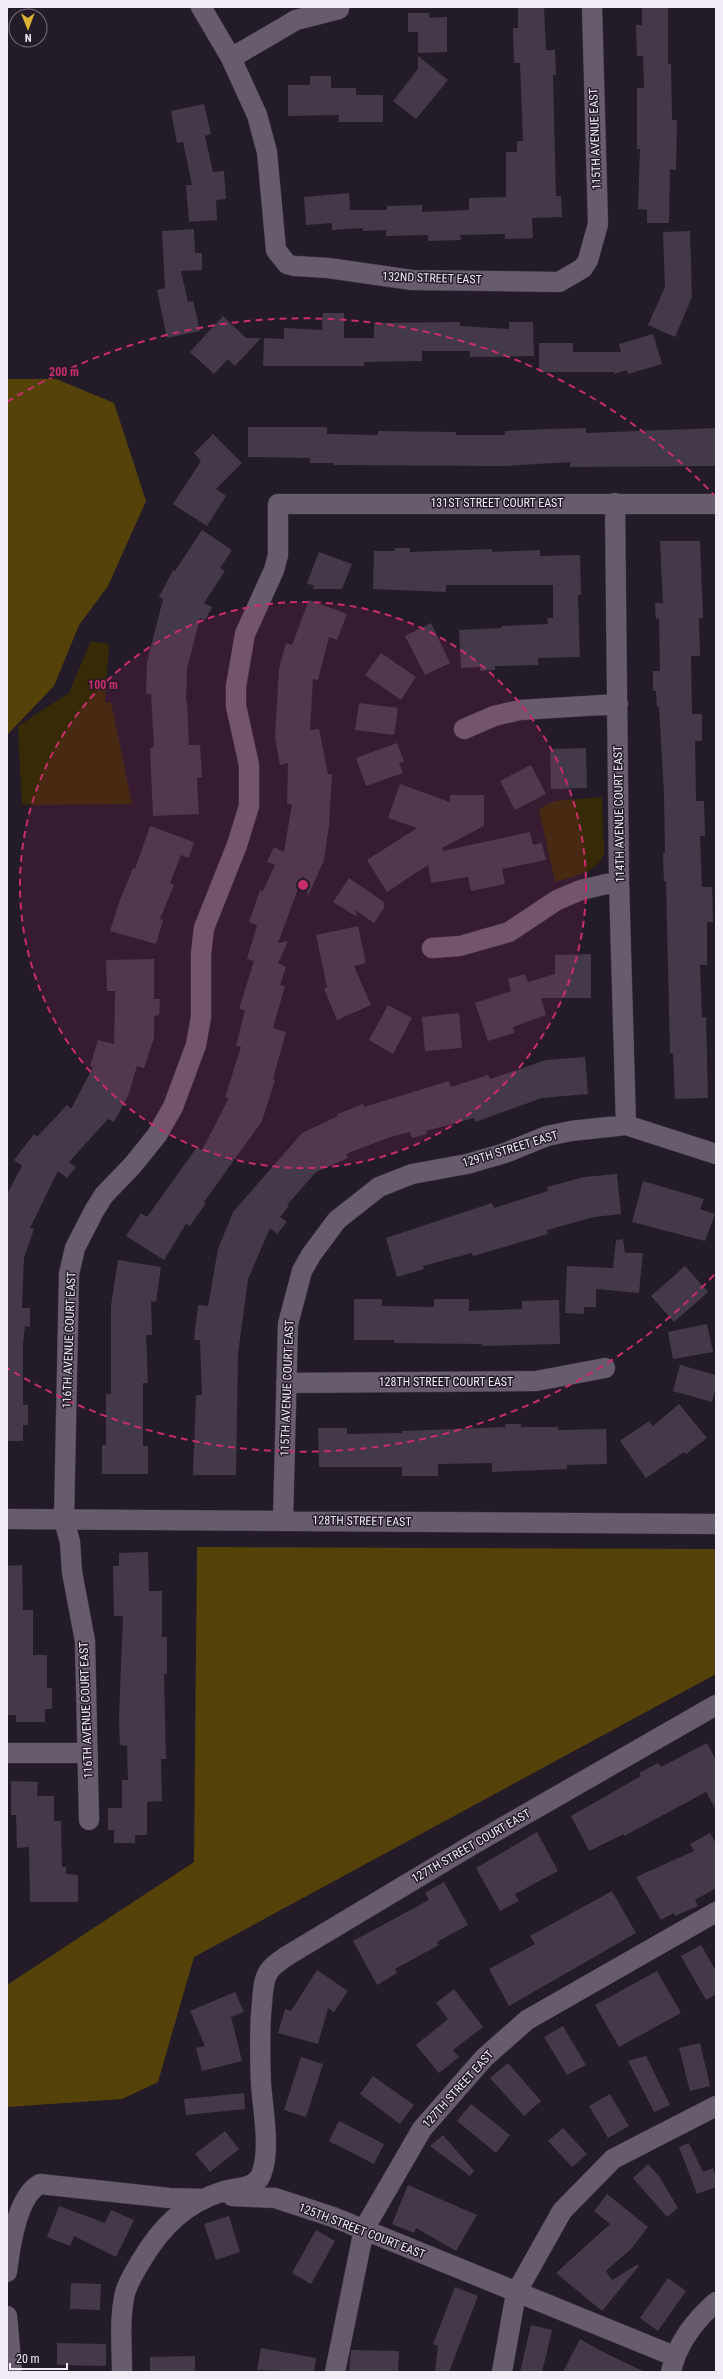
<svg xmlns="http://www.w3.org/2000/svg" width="723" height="2379" font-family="'Roboto Condensed',sans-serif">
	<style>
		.green { fill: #372b07 }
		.forest { fill: #554209 }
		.building { fill: #433949 }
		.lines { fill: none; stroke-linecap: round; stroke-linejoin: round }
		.minor-casing { stroke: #3f3844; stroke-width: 21 }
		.minor { stroke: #675c6d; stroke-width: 20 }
		.ring { fill: none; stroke: #c72d6a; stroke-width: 2; stroke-dasharray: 7 5 }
		.labels { text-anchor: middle; stroke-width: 3; stroke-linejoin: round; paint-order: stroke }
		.street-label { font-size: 12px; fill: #f1ebf5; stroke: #241b29 }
		.centre { fill: #c72d6a; stroke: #241b29; stroke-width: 2 }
		.ring-label { font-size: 12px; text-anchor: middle; font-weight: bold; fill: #c72d6a; stroke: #241b29; stroke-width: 3; stroke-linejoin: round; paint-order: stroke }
	</style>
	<rect width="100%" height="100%" fill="#241b29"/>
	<path class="green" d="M91,641L109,644L105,703L111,702L132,804L22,805L18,726L69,693Z
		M602,797L604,853C598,873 573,876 555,882L539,809L555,801Z"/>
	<path class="forest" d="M7,379H56L114,403L146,501L108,586L79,625L54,686L7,735Z
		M197,1547L716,1549V1674L194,1957L158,2082L122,2099L7,2107V1985L194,1862Z"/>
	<path class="building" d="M518,7H544L546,50H555L556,75H553L556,196H561L562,217L532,218L533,238L505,239V234L460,235L461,240L428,241V235L386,236V230L363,231V228L332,230V223L306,225L304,197L349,193L350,210H387V206L422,205V212L469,210V198L506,197V152H517V141H523L520,63H514L513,28H518Z
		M642,8H668V64H671L672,120H677L676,170L670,169L669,223H647V210L638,209L640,149H637V88H644L643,56H637L636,25H642Z
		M408,13H429V18L447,17V52L418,53V32H408Z
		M418,56L448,80L416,119L393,101L418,69Z
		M310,76H331V88H356V95H383V122H338L339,115L288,116V85H310Z
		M204,104L211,134L205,136L213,172L224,171L226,199L216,200L217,220L189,222L186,185H192L183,142L177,143L171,111Z
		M194,229L195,253H202V270L181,271L188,302L193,301L200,331L167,338L157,290L165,288L162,231Z
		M690,231L692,297L675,337L648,325L665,287L663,232Z
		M323,313H344V338H374V323L460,322V326L509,329V322H533L534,356L470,357V351H422V361L364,362V366H263L264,338L284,339V328L322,330Z
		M223,316L246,338H261L235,366L228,359L214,374L190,352Z
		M653,334L662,364L628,374L627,370L614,374V372H539V343H573V352H621L619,344Z
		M248,427H327V434L378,435V431L456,432V435H505V431L549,429L586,428V433L716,428V466L570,467V462L505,466L334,465V463H310V458L248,457Z
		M213,434L242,463L216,489L226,496L207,526L173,504L201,461L194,453Z
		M202,530L232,550L220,568L225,571L204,603L212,607L205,620L200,618L187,669L186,702H187L189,745H200L202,777L197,778L199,814L153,816L150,748L154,747L151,694H146L147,662L163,599L159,597L173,570L175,571Z
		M660,541H700L703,618H699L700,656H691L692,714H702V741H695L696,801H704L705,836H700L702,887H712L713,922H707V965H700L702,1017H706L708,1098L675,1099L673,1053H670L666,881H664L663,853H665L664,794L659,707H657L656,691H653V671H660L659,618L656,619L655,603H663Z
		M395,548H410V552L492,549V552L540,550V556L580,555L581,595H578L580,657L538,658V665L495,666V670L480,671V667L461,668L459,630L502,628V626L548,624L547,618H553V585H446V592L373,589L374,551H395Z
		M319,552L352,564L342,589H313L314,586L307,583Z
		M309,600L347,614L337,640L329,637L318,680L313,679L310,730L319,729L328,774H332L329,826L324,860L308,896L303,875L278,943L288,941L278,963L286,967L280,985L285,986L273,1028L286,1032L273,1079L275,1080L262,1121L204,1202L206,1203L190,1226L186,1224L164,1260L126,1236L141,1213L147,1217L197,1147L202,1150L229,1098L225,1097L241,1047L236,1046L245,1010L239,1009L254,961L247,959L257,925L249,922L260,890L263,891L275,865L267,862L274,847L284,852L292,804H287L288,763L280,765L275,737L279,668L286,643L292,645Z
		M431,623L450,663L425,675L405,636Z
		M381,653L416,677L401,700L365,675Z
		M359,703L398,708L394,735L355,730Z
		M397,743L404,762L399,763L403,773L366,786L356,758Z
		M586,748L587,788L551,789L550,749Z
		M531,765L546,794L515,810L500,781Z
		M400,784L450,802V795H484V826L442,848L443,851L530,832L533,845L542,843L546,860L502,869L505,884L471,891L468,877L431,883L428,865L387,892L367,860L417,828L388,818Z
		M150,826L194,842L189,858L181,855L170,883L174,885L160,919L163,920L156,944L110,931L120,900L133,868L135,869Z
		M349,878L384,902V908L374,923L355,910L357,917L333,902Z
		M358,926L366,963L354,966L371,1005L337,1020L324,989L327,987L316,935Z
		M591,954V998H541L546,1015L513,1027L514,1033L488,1041L475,1003L511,991L508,979L525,974L528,982L555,974V955Z
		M154,959V999H160L159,1015L154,1016V1038L144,1068L137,1066L128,1096L114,1122L108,1119L69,1162L76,1167L67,1178L58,1171L30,1228L34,1229L24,1258L22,1308H30V1327L25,1326L23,1343V1405H28V1425H23V1441H7V1194L22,1166L14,1160L34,1134L37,1137L67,1105L71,1109L93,1067L90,1066L98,1040L114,1044L115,991H107L106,960Z
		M388,1005L412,1018L393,1054L369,1040Z
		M459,1013L462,1048L425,1051L422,1017Z
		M585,1057L588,1094L542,1098L475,1122L474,1118L426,1131L427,1134L412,1138L410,1132L390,1137L346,1154L348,1158L316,1172L287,1205L289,1206L280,1217L287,1222L277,1234L270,1228L248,1279L238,1354L236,1475H193L196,1395H202L200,1340H194L198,1305L208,1306L218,1249L233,1212L302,1133L338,1116L337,1114L363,1104L364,1107L449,1081L451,1087L488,1075L490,1079L546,1060Z
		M617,1174L621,1214L594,1217L547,1230L548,1234L473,1256L472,1253L423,1266L424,1269L397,1277L386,1238L492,1203L494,1208L548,1191L547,1187L584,1177Z
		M643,1181L704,1199L700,1209L715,1214L705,1241L632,1222Z
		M623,1239L625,1253H643L639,1293L596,1289V1307H584V1314L565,1313L567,1266L613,1268L616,1240Z
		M118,1260L161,1267L156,1302L151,1301L152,1335H146L148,1383H143V1446H148V1474H102V1445H106V1394H111V1306Z
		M685,1266L708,1292L674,1322L651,1296Z
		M354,1299H382V1306L434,1307V1299H469V1311L522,1309V1301L559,1300L560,1344L482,1346V1344L394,1343V1340H354Z
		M707,1324L713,1352L673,1359L668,1332Z
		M680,1365L716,1375V1387L712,1402L673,1391Z
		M679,1404L707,1438L686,1454L684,1452L646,1478L620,1441L649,1421L653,1426Z
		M505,1424H521V1427H558V1430L606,1429L607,1464L567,1465V1469L492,1472V1463L438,1464V1476H402V1467H319L318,1428H347V1434L402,1433V1431L506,1427Z
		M148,1552L149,1591H162V1637H167V1674H164L166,1759H161L162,1801L147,1802V1835H135V1843H114V1830H108V1808H122V1780H128L127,1746L120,1745L119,1717L123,1616H114L113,1566H119V1553Z
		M22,1565L23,1610H33V1655H47V1688H52V1709H45V1722H16V1715H7V1566Z
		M707,1743L716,1760V1810L706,1792L624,1836V1834L589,1851L571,1816L641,1776L639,1773L658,1763L661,1767Z
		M11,1781L38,1782L37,1796H54V1821H61L62,1867H66V1874L78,1875V1902H30L29,1847L17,1848L16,1815H11Z
		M537,1832L558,1871L515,1894L519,1901L500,1911L476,1868Z
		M710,1833L716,1844V1888L695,1900L698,1906L675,1916L674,1913L661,1920L636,1877L694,1851L690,1844Z
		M444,1882L468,1925L437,1942L439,1945L395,1969L397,1973L377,1985L353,1941L429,1900L425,1893Z
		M612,1891L636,1933L509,2006L489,1969L535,1944L530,1936Z
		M701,1945L716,1971V1994L706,2000L681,1956Z
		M317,1970L348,1991L334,2012L328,2008L318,2044L278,2033L285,2009L291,2011Z
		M657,1971L681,2013L619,2047L595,2005Z
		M454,1989L483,2027L453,2050L459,2057L439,2073L416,2045L448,2019L436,2003Z
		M235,1992L244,2012L231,2017L242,2061L202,2071L196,2048L205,2046L190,2011Z
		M563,2026L586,2065L567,2075L544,2037Z
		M700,2043L710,2086L690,2091L679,2048Z
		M646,2056L670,2105L654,2112L628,2061Z
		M301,2057L323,2064L306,2117L284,2110Z
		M508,2063L541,2101L524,2116L490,2078Z
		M373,2076L414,2105L400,2124L360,2094Z
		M244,2093L245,2109L186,2115L184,2099Z
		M610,2094L629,2126L608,2138L589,2106Z
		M471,2104L510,2135L496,2153L457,2121Z
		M339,2121L384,2144L374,2164L329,2141Z
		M563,2128L587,2154L572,2167L548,2141Z
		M225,2131L239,2149L210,2172L195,2154Z
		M443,2135L474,2171L470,2176L430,2146Z
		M689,2143L703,2172L713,2168L716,2177V2187L697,2194L679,2147Z
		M648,2164L659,2176L678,2208L667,2217L633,2178Z
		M408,2185L477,2215L456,2251L416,2228L414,2233L392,2224Z
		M607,2194L648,2227L631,2249L606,2271L612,2280L638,2264L639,2266L602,2311L556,2273L610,2224L594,2211Z
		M59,2206L105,2223L111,2210L134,2220L116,2257L74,2236L70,2246L47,2237Z
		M229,2216L240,2252L216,2260L204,2224Z
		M316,2230L335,2241L311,2284L292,2273Z
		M668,2278L686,2291L658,2331L640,2318Z
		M71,2283L101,2284L100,2310L70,2309Z
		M455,2287L478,2296L449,2372H435L438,2346L433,2344Z
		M531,2325L552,2330L542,2372H520Z
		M580,2339L601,2351L645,2372H563Z
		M57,2343L106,2344V2366L57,2365Z
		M261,2348L316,2358L314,2372L257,2370Z
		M351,2350L399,2351L398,2372L349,2371Z
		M195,2356V2372H150V2357Z"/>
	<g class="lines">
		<defs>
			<path id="minor" d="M201,7L231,58L257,115L267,152L276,250L287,264L295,266L328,268L412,280L559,282L583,268L588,260L598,224L592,7
				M231,58L296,20L339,9
				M615,503L619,881L626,1125
				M464,729L494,716L520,710L618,704
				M432,948L460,946L509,932L557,900L581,890L619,881
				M286,1383L536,1381L605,1368
				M7,1519L716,1524
				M283,1521L288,1324L302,1271L311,1255L337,1220L379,1187L412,1174L467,1164L505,1153L547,1136L571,1131L626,1125L716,1154
				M7,1753H88
				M89,1820L85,1641L72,1572L70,1542L64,1520L69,1274L75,1248L94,1211L104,1195L132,1166L157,1135L173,1107L196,1045L201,1017V954L204,928L237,845L249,806V765L236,706V686L245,634L274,570L278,555V504H716
				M232,2196L275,2198L333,2217L674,2356
				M7,2272C10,2247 17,2196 40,2184L169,2198L203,2199
				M7,2316L12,2372
				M122,2372C122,2346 119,2319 125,2293C128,2282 135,2271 141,2261C161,2227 185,2203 224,2191C237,2187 255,2189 261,2175C271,2150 263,2111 261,2084C260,2057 259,2030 262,2003C263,1992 263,1980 269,1971C273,1965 280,1961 285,1957L472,1845L716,1705
				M335,2372L364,2229L422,2129L484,2058L527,2020L716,1912
				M502,2372L516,2293L562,2211L613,2159L716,2106
				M671,2372C676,2345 695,2320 716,2302"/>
		</defs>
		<use href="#minor" class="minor-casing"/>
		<use href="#minor" class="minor"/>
	</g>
	<circle cx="303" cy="885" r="283" fill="#c72d6a" fill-opacity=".12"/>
	<g class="ring">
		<circle cx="303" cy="885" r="283"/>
		<path d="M714 1275A566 566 0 0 1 7 1368M7 402A566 566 0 0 1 714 495"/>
	</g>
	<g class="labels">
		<g class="street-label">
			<text transform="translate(595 139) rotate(-92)" y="4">115TH AVENUE EAST</text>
			<text transform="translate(432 278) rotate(2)" y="4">132ND STREET EAST</text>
			<text x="497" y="507">131ST STREET COURT EAST</text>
			<text transform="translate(619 814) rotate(-91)" y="4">114TH AVENUE COURT EAST</text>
			<text transform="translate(510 1149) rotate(-17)" y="4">129TH STREET EAST</text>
			<text transform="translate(69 1340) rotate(-88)" y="4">116TH AVENUE COURT EAST</text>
			<text x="446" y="1386">128TH STREET COURT EAST</text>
			<text transform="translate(287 1388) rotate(-88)" y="4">115TH AVENUE COURT EAST</text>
			<text transform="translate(362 1521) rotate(1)" y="4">128TH STREET EAST</text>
			<text transform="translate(86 1710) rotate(-92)" y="4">116TH AVENUE COURT EAST</text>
			<text transform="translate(471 1846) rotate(-30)" y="4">127TH STREET COURT EAST</text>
			<text transform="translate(458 2089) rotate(-48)" y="4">127TH STREET EAST</text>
			<text transform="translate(362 2231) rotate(21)" y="4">125TH STREET COURT EAST</text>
		</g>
	</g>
	<circle cx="303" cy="885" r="6" class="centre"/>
	<g class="ring-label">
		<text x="64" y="376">200 m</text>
		<text x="103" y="689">100 m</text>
	</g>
	<rect width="723" height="2379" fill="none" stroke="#f1ebf5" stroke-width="16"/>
	<g transform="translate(28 28) rotate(179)"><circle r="19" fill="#241b29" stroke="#766e7b"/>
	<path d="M0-3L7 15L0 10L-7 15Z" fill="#dcb233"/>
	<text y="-6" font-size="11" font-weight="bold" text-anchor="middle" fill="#f1ebf5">N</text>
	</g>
	<path d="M10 2363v6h57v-6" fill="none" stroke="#f1ebf5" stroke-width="2"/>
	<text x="16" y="2363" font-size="12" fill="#f1ebf5" stroke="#241b29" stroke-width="3" paint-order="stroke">20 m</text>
</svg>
